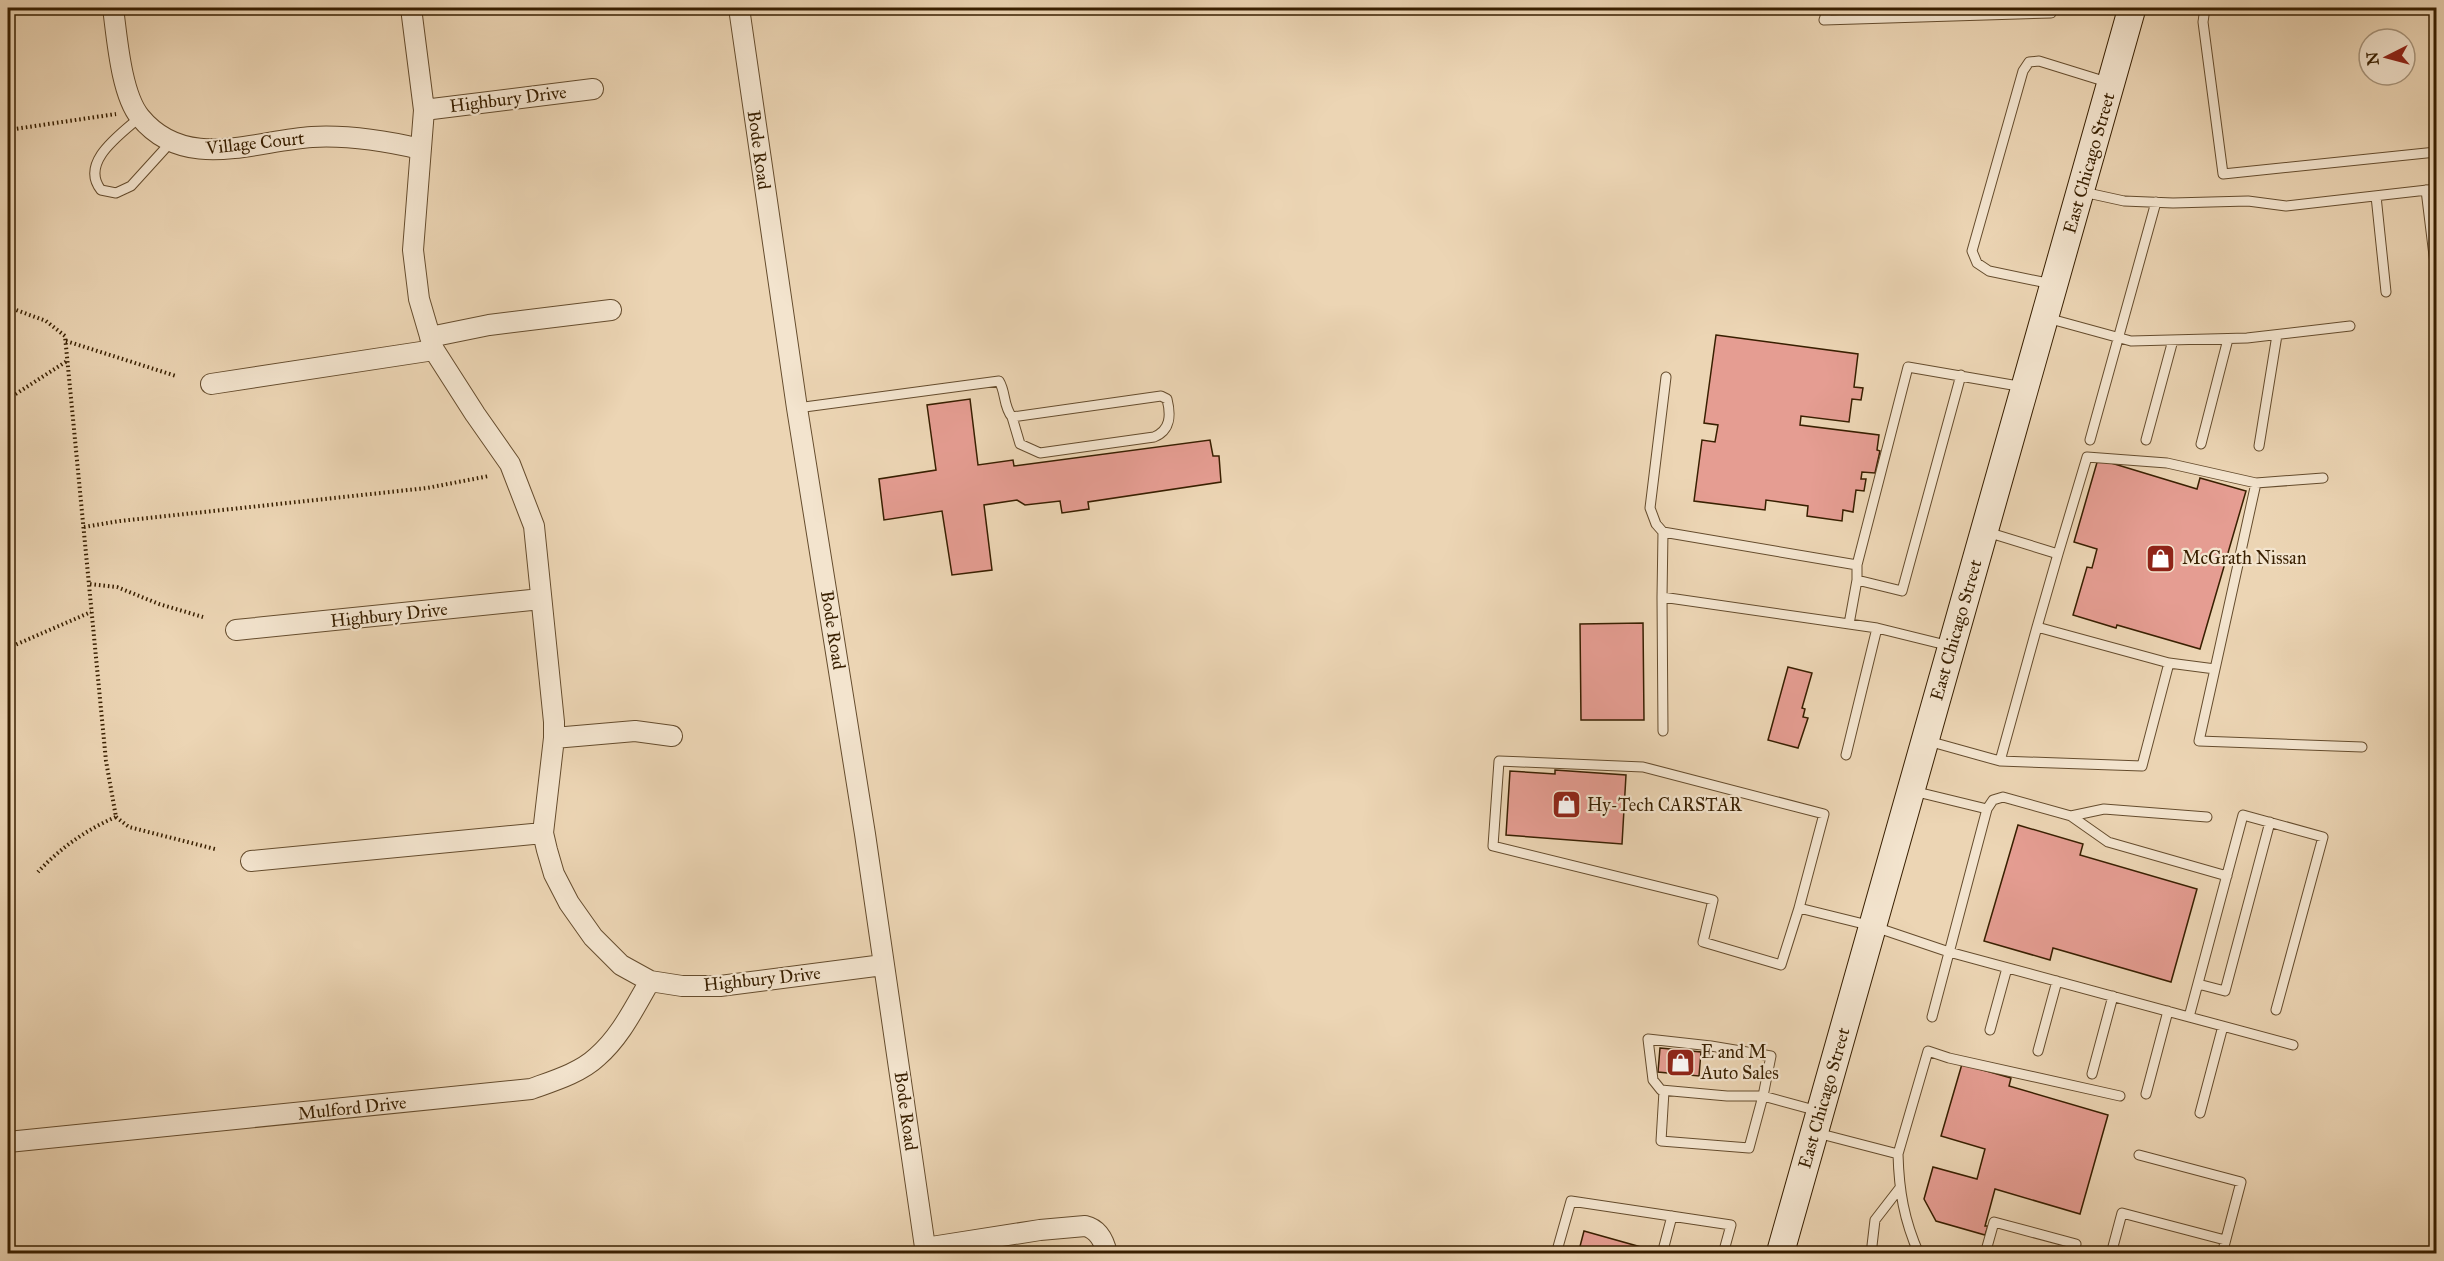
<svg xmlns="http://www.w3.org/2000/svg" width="2444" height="1261" font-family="'IM FELL Great Primer',serif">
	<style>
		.building { fill: #e59d92; stroke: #381f00; stroke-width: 1.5 }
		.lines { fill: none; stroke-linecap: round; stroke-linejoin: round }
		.service-casing { stroke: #654c2d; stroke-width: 11 }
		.minor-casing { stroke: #654c2d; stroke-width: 22 }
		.secondary-casing { stroke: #381f00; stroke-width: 29 }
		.path { stroke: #381f00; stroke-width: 4; stroke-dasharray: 1.5 3; stroke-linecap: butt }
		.service { stroke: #f3e4ce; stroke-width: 9 }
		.minor { stroke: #f3e4ce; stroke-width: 20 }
		.secondary { stroke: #f3e4ce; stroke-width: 27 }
		.labels { text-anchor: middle; stroke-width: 4.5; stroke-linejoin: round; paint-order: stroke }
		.street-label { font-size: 18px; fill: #381f00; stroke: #f3e4ce }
		.poi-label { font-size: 18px; fill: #381f00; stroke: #f3e4ce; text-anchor: start }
	</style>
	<rect width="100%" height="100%" fill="#ecd5b4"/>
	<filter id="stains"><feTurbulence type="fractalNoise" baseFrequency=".00333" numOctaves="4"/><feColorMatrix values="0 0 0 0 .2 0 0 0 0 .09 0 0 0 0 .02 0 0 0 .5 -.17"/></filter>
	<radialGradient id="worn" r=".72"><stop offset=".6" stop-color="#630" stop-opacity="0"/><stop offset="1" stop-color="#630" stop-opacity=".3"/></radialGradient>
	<path class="building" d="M1716,335L1858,354L1854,387L1863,388L1861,400L1852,399L1849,422L1801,416L1800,425L1879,435L1877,450L1880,451L1875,473L1862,472L1861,479H1866L1864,491L1856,490L1853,512L1843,510L1842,521L1807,516L1808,506L1766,500L1765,510L1694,501L1702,440L1715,442L1718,425L1704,423Z
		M970,399L978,465L1013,460L1014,466L1210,440L1213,456H1219L1221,482L1088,502L1089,509L1062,513L1060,501L1025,505L1017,500L984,505L992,570L952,575L942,511L884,520L879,479L936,470L927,405Z
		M2098,459L2197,489L2200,478L2246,491L2200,649L2117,625L2116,628L2073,615L2087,567L2092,568L2097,549L2074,542Z
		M1643,623L1644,720H1581L1580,624Z
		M1788,667L1812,673L1802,708L1805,709L1803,717L1808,718L1798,748L1768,740Z
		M1555,770L1626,775L1622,844L1506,835L1510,771L1555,774Z
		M2018,825L2083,844L2080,855L2197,889L2171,982L2053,948L2050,960L1984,941Z
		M1660,1048L1701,1052L1699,1076L1658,1072Z
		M1962,1064L2011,1078L2009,1086L2108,1115L2080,1214L1995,1189L1985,1226H1988L1985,1235L1936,1221L1924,1199L1933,1167L1977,1179L1985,1149L1941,1136Z
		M1584,1231L1648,1249L1652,1254H1578Z"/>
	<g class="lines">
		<defs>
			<path id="service" d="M1828,8L1824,20L2051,13L2052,8
				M2205,8L2203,22L2223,174L2436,152
				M140,117C121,134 79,162 101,190L116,193L131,186L171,142
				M2426,190L2436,272
				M2083,192L2124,201L2173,203L2248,201L2286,206L2436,189
				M2376,196L2386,292
				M2052,284L1989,271L1977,263L1972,251L2023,71L2029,62L2039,61L2110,83
				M2047,318L2131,341L2247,338L2350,326
				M1961,375L1902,591L1857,580V565L1908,367L2024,387
				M797,408L999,381C1006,392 1003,406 1012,417L1161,396L1167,399C1171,415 1171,430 1154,437L1040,453L1020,444L1012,417
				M2090,440L2156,202
				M2146,440L2173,340
				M2201,444L2228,339
				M2259,446L2277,335
				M1663,532L1656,524L1650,508L1666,377
				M1987,532L2058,554L2087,457L2167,463L2256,483L2323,478
				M2058,554L2037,627L2169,663L2215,669L2256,483
				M1857,565L1663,532L1662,597L1877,628L1950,646
				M1662,597L1663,731
				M1849,624L1857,580
				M2215,669L2199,741L2362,747
				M1928,741L2000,761L2037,627
				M1846,755L1877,628
				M2000,761L2142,766L2169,663
				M1913,791L1987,809L1932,1017
				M1987,809L1993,800L2003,797L2071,816L2108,842L2227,876
				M2071,816L2104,809L2207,817
				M1799,908L1781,965L1703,942L1713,900L1493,846L1499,761L1643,767L1824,814L1799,908L1872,926L1949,952L2189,1017L2243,815L2323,837L2276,1010
				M2198,984L2225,991L2270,822
				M2189,1017L2293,1045
				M1990,1030L2007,968
				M2038,1051L2057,981
				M2092,1074L2113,996
				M1664,1091L1661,1141L1749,1148L1763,1096H1727L1661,1090L1653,1080L1648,1039L1711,1046L1771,1056L1763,1096L1818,1111
				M2146,1094L2168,1011
				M2200,1113L2223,1026
				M1817,1133L1898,1154C1899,1191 1904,1220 1919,1254
				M1898,1154L1928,1051L1949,1058L2120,1096
				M2139,1155L2241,1182L2222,1254
				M1556,1254L1571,1201L1731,1225L1723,1254
				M1662,1254L1672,1216
				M1871,1254L1875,1220L1899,1189
				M1985,1254L1994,1222L2076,1244
				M2111,1254L2122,1213L2225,1240"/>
			<path id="minor" d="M113,8C117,37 121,94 140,117C185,172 253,141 312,137C348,135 386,141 420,149
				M411,8L424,110L413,250L419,299L434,350L475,414L510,464L534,526L554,722V738L543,833L547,850L554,874L569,903L593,937L621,965L650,981L682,986H720L883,965
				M739,8L797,408L865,834L926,1254
				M424,110L593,89
				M430,337L489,325L611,310
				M211,384L434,350
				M236,630L541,599
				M554,738L635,731L672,736
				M251,861L543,833
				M8,1142L531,1089C553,1081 580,1073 597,1057C621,1036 634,1008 650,981
				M925,1248L1040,1230L1085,1226C1098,1229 1104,1240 1107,1254"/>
			<path id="secondary" d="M1780,1254L2132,8"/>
		</defs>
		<use href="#service" class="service-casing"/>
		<use href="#minor" class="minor-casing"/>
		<use href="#secondary" class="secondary-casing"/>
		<path class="path" d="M8,130L116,114
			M8,307L46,321L65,336L106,761L116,817C87,829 59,849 38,872
			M66,341L176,376
			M8,399L67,361
			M84,527L120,521L427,488L489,476
			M90,584L117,587L159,604L203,617
			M8,648L91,612
			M116,817L129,827L215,849"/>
		<use href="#service" class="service"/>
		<use href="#minor" class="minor"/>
		<use href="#secondary" class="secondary"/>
	</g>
	<defs>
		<symbol id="shop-square" viewBox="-11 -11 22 22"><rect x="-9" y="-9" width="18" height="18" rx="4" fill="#8f2418" stroke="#f3e4ce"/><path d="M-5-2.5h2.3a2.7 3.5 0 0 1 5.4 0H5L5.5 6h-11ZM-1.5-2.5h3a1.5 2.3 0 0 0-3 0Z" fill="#fff"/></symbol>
	</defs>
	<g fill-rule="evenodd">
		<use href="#shop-square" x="2144" y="542" width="33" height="33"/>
		<use href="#shop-square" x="1550" y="788" width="33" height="33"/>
		<use href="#shop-square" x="1664" y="1046" width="33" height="33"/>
	</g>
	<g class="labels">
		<g class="street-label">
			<text transform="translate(508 99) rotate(-7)" y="6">Highbury Drive</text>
			<text transform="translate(255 143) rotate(-6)" y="6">Village Court</text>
			<text transform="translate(759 150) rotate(82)" y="6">Bode Road</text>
			<text transform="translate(2089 163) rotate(-74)" y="6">East Chicago Street</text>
			<text transform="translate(389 615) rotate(-6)" y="6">Highbury Drive</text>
			<text transform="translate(833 630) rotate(81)" y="6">Bode Road</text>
			<text transform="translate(1956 630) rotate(-74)" y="6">East Chicago Street</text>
			<text transform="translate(762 979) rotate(-6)" y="6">Highbury Drive</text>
			<text transform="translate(1824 1098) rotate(-74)" y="6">East Chicago Street</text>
			<text transform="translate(352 1108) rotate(-6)" y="6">Mulford Drive</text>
			<text transform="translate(906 1111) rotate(82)" y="6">Bode Road</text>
		</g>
		<g class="poi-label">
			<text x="2182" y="564">McGrath Nissan</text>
			<text x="1587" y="811">Hy-Tech CARSTAR</text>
			<text x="1701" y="1058">E and M<tspan x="1701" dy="21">Auto Sales</tspan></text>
		</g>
	</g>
	<rect width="2444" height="1261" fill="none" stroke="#ecd5b4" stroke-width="30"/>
	<rect x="9" y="9" width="2426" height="1243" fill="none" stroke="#381f00" stroke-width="3"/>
	<rect x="15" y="15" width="2414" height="1231" fill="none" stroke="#381f00" stroke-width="1.5"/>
	<g transform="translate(2387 57) rotate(264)"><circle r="28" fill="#f3e4ce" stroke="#a8957c" stroke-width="1.5"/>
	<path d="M0-4.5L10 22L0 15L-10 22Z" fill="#8f2418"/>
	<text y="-9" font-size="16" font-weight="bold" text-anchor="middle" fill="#381f00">N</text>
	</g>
	<rect width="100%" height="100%" filter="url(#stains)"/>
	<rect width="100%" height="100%" fill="url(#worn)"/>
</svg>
